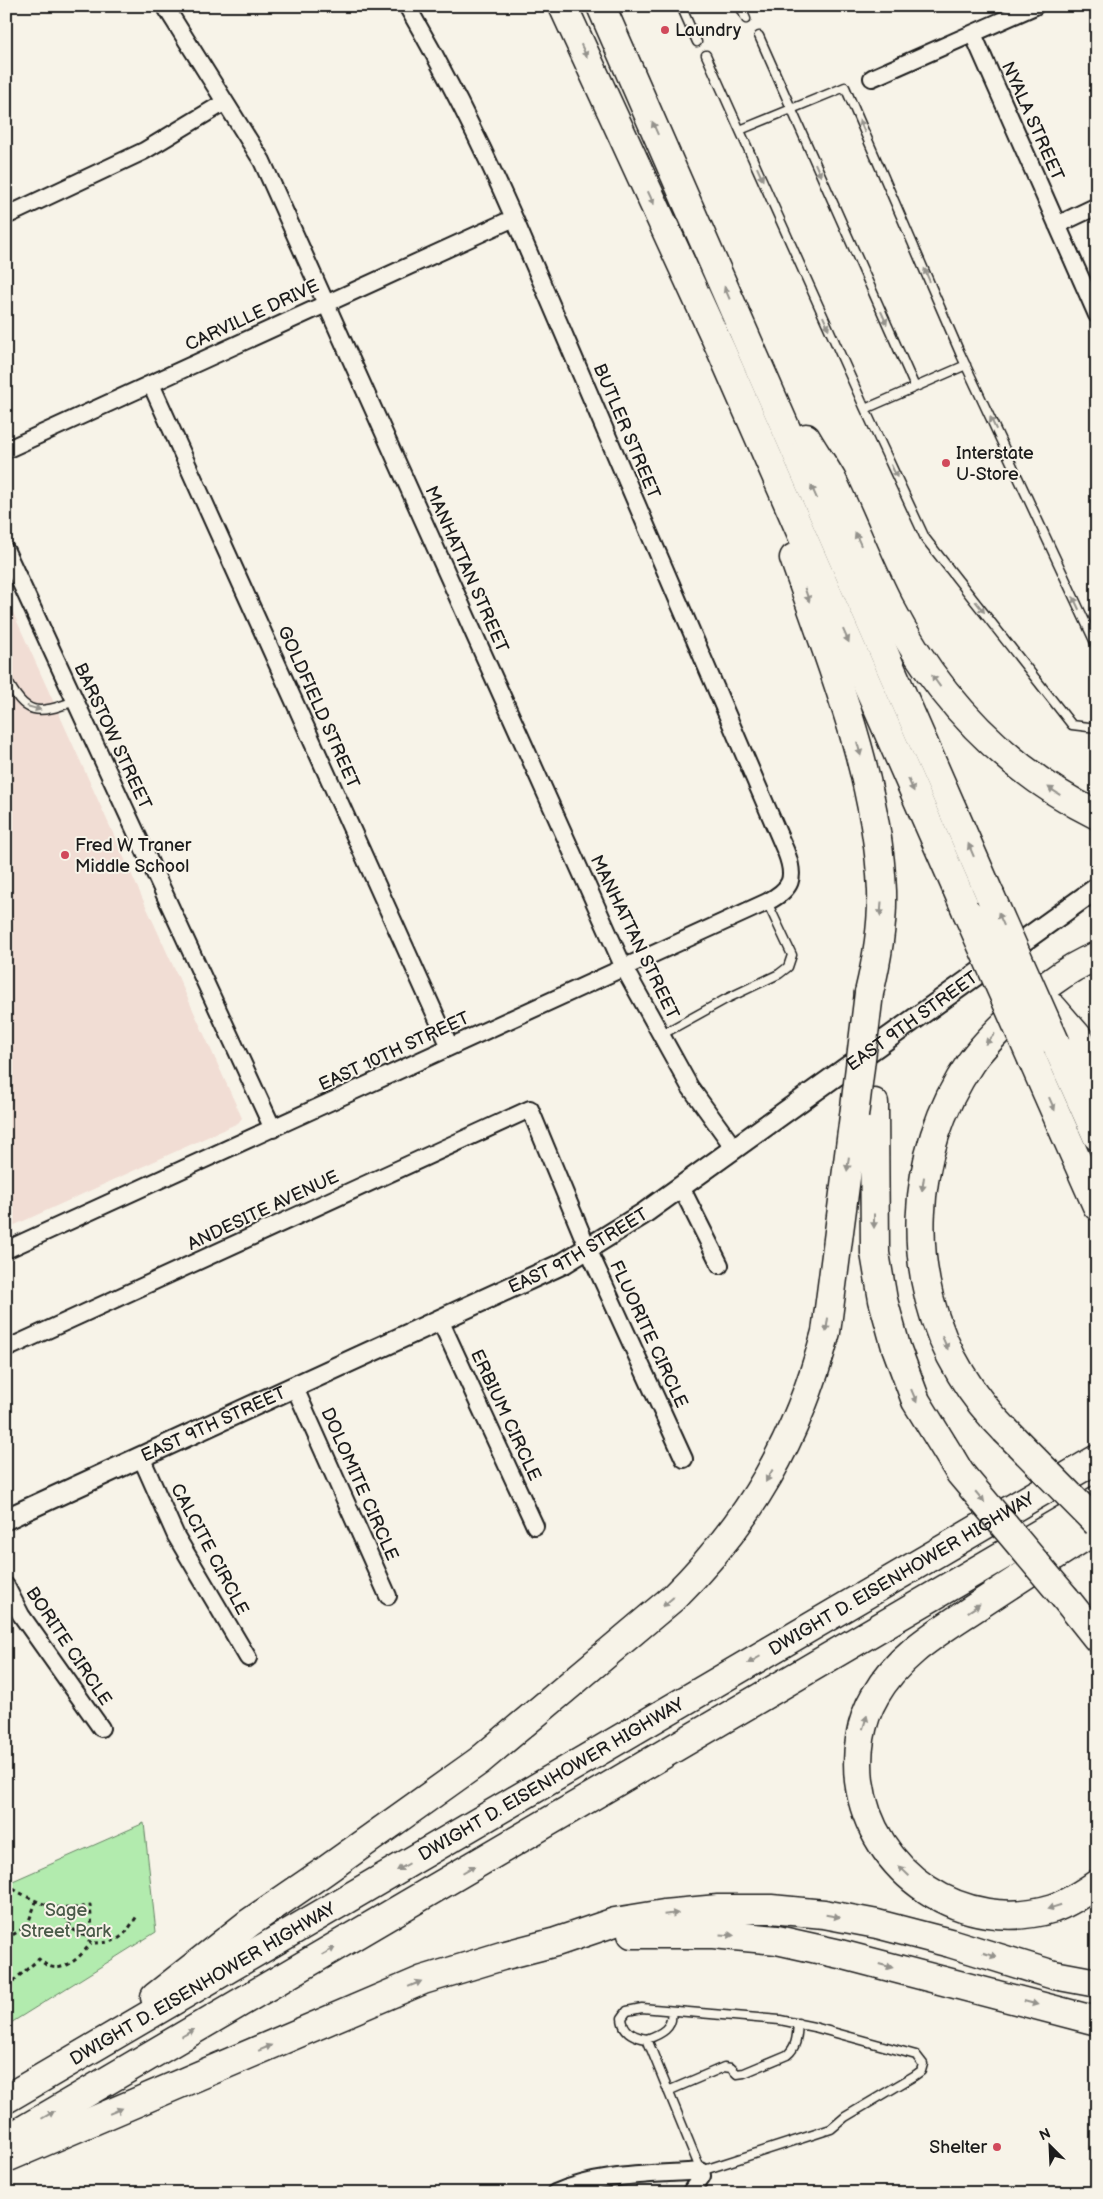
<svg xmlns="http://www.w3.org/2000/svg" width="1103" height="2199" font-family="'Balsamiq Sans',sans-serif">
	<style>
		.built { fill: #f1ddd4 }
		.green { fill: #b2ebae; stroke: #678465 }
		.lines { fill: none; stroke-linecap: round; stroke-linejoin: round }
		.service-casing { stroke: #1c1c1c; stroke-width: 11 }
		.minor-casing { stroke: #1c1c1c; stroke-width: 20 }
		.tertiary-casing { stroke: #1c1c1c; stroke-width: 24 }
		.motorway-casing { stroke: #1c1c1c; stroke-width: 31 }
		.path { stroke: #1c1c1c; stroke-width: 3; stroke-dasharray: 4 4; stroke-linecap: butt }
		.service { stroke: #f7f3e8; stroke-width: 8 }
		.minor { stroke: #f7f3e8; stroke-width: 16 }
		.tertiary { stroke: #f7f3e8; stroke-width: 20 }
		.motorway { stroke: #f7f3e8; stroke-width: 28 }
		.motorway-bridge-casing { stroke: #1c1c1c; stroke-width: 31; stroke-linecap: butt }
		.motorway-bridge { stroke: #f7f3e8; stroke-width: 28 }
		.oneway { fill: #94928c }
		.poi-dot { fill: #d1495b; stroke: #f7f3e8; stroke-width: 2 }
		.labels { text-anchor: middle; stroke-width: 4; stroke-linejoin: round; paint-order: stroke }
		.poi-label { font-size: 18px; fill: #1c1c1c; stroke: #f7f3e8; text-anchor: start }
		.street-label { font-size: 18px; fill: #1c1c1c; stroke: #f7f3e8 }
		.park-label { font-size: 18px; fill: #495a48; stroke: #f7f3e8 }
	</style>
	<rect width="100%" height="100%" fill="#f7f3e8"/>
	<filter id="ink" filterUnits="userSpaceOnUse"><feTurbulence type="fractalNoise" baseFrequency=".02" numOctaves="2"/><feDisplacementMap in="SourceGraphic" scale="10" xChannelSelector="R" yChannelSelector="G"/><feConvolveMatrix kernelMatrix="1 2 1 2 8 2 1 2 1" color-interpolation-filters="sRGB"/></filter>
	<g filter="url(#ink)">
		<path class="built" d="M6,597L242,1118L238,1123L6,1229Z"/>
		<path class="green" d="M144,1823L156,1932L6,2026V1884Z"/>
		<g class="lines">
			<defs>
				<path id="service" d="M681,6L697,42
					M740,6L746,19
					M759,36L915,387
					M706,55L865,409L925,538L1072,725L1097,728
					M740,130L845,87L960,353L1097,647
					M865,409L966,365
					M6,678C26,716 36,715 75,701
					M661,1035L726,999L779,974L788,967L792,955L767,902
					M642,2008L780,2020L814,2027L916,2055L923,2064L921,2071L914,2076L845,2117L831,2129L701,2171L647,2039C634,2037 623,2032 622,2018L627,2011Z
					M647,2039C661,2034 674,2028 671,2011
					M668,2091L724,2067L731,2068L737,2074L744,2073L787,2055C797,2047 797,2036 798,2023"/>
				<path id="minor" d="M165,6L262,161L624,968L690,1087L734,1148
					M973,34L1097,315
					M872,78L1035,6
					M6,216L144,151L225,102
					M1057,225L1097,206
					M151,384L450,1047
					M6,450L514,218
					M6,551L273,1129
					M681,1187L720,1265
					M6,1250L767,902C792,889 796,878 786,852L514,218C482,145 447,75 407,6
					M440,1320L535,1526
					M6,1349L530,1109L588,1249L684,1459
					M295,1388L388,1596
					M141,1457L176,1536L248,1658
					M6,1586L21,1615L101,1728
					M555,2193C601,2173 652,2175 701,2171L702,2176L690,2193"/>
				<g id="tertiary">
					<path id="s1" d="M6,1519L564,1263L643,1214L1097,888"/>
				</g>
				<g id="motorway">
					<path d="M563,6L721,350L967,912"/>
					<path d="M601,6L990,895"/>
					<path d="M806,438C814,452 824,466 832,480C852,521 868,564 889,605C936,696 1005,769 1097,815"/>
					<path d="M794,558C832,667 877,775 882,891C883,925 877,960 869,993"/>
					<path d="M1053,1008L1078,1037L1097,1077"/>
					<path d="M1056,1044L1097,1136"/>
					<path d="M1032,1059L1097,1206"/>
					<path d="M874,1103L875,1253L883,1300L896,1347L916,1401L951,1458"/>
					<path d="M1005,1430C988,1413 973,1394 961,1374C903,1279 908,1153 971,1062C983,1045 997,1032 1012,1017C1037,992 1063,970 1097,956"/>
					<path d="M1097,1529C1058,1553 1020,1578 982,1603C942,1630 899,1653 875,1696C860,1721 856,1753 859,1781C871,1873 963,1936 1054,1908C1069,1903 1083,1893 1097,1884"/>
					<path d="M1066,1599L1097,1638"/>
					<path d="M632,1934H713L777,1940L840,1954L1097,2021"/>
					<path d="M155,1997L249,1923L322,1873L479,1761L673,1598C751,1521 798,1438 826,1332L854,1116"/>
					<path id="s2" d="M6,2099L1097,1459"/>
					<path d="M6,2140L1097,1500"/>
					<path d="M6,2158L423,1980L502,1956L556,1942L615,1922L664,1914L718,1909H771L824,1914L877,1924L950,1943L1054,1975L1097,1983"/>
				</g>
			</defs>
			<use href="#service" class="service-casing"/>
			<use href="#minor" class="minor-casing"/>
			<use href="#tertiary" class="tertiary-casing"/>
			<use href="#motorway" class="motorway-casing"/>
			<path class="path" d="M6,1885C34,1901 58,1915 90,1905L92,1928L85,1936L91,1943C119,1943 122,1939 137,1916
				M62,1908C67,1921 71,1932 85,1936
				M6,1939L27,1926L36,1902
				M6,1979L12,1982L39,1959C58,1979 78,1960 91,1943"/>
			<use href="#service" class="service"/>
			<use href="#minor" class="minor"/>
			<use href="#tertiary" class="tertiary"/>
			<use href="#motorway" class="motorway"/>
			<defs>
				<path id="motorway-bridge" d="M990,895L1056,1044
					M967,912L1032,1059
					M854,1116L869,993
					M1005,1430L1097,1523
					M951,1458L960,1473L1066,1599"/>
			</defs>
			<use href="#motorway-bridge" class="motorway-bridge-casing"/>
			<use href="#motorway-bridge" class="motorway-bridge"/>
		</g>
		<defs><path id="oneway-solid" d="M-6-.8H1V-3.2L6.5 0L1 3.2V.8H-6Z" transform="scale(1.25)"/></defs>
		<g class="oneway">
			<use href="#oneway-solid" transform="translate(584 51) rotate(65)"/>
			<use href="#oneway-solid" transform="translate(862 126) rotate(-113)"/>
			<use href="#oneway-solid" transform="translate(655 128) rotate(-114)"/>
			<use href="#oneway-solid" transform="translate(818 170) rotate(66)"/>
			<use href="#oneway-solid" transform="translate(760 174) rotate(66)"/>
			<use href="#oneway-solid" transform="translate(651 198) rotate(65)"/>
			<use href="#oneway-solid" transform="translate(927 275) rotate(-113)"/>
			<use href="#oneway-solid" transform="translate(727 293) rotate(-113)"/>
			<use href="#oneway-solid" transform="translate(884 318) rotate(66)"/>
			<use href="#oneway-solid" transform="translate(826 323) rotate(66)"/>
			<use href="#oneway-solid" transform="translate(993 423) rotate(-115)"/>
			<use href="#oneway-solid" transform="translate(894 471) rotate(65)"/>
			<use href="#oneway-solid" transform="translate(814 492) rotate(-114)"/>
			<use href="#oneway-solid" transform="translate(858 539) rotate(-114)"/>
			<use href="#oneway-solid" transform="translate(807 595) rotate(71)"/>
			<use href="#oneway-solid" transform="translate(1076 603) rotate(-115)"/>
			<use href="#oneway-solid" transform="translate(980 607) rotate(51)"/>
			<use href="#oneway-solid" transform="translate(846 636) rotate(66)"/>
			<use href="#oneway-solid" transform="translate(936 681) rotate(-126)"/>
			<use href="#oneway-solid" transform="translate(34 708) rotate(16)"/>
			<use href="#oneway-solid" transform="translate(859 749) rotate(75)"/>
			<use href="#oneway-solid" transform="translate(911 785) rotate(66)"/>
			<use href="#oneway-solid" transform="translate(1054 791) rotate(-147)"/>
			<use href="#oneway-solid" transform="translate(971 850) rotate(-113)"/>
			<use href="#oneway-solid" transform="translate(881 909) rotate(94)"/>
			<use href="#oneway-solid" transform="translate(1001 919) rotate(-114)"/>
			<use href="#oneway-solid" transform="translate(990 1039) rotate(132)"/>
			<use href="#oneway-solid" transform="translate(1052 1104) rotate(66)"/>
			<use href="#oneway-solid" transform="translate(848 1164) rotate(97)"/>
			<use href="#oneway-solid" transform="translate(923 1184) rotate(98)"/>
			<use href="#oneway-solid" transform="translate(874 1221) rotate(90)"/>
			<use href="#oneway-solid" transform="translate(827 1325) rotate(98)"/>
			<use href="#oneway-solid" transform="translate(945 1343) rotate(66)"/>
			<use href="#oneway-solid" transform="translate(914 1396) rotate(67)"/>
			<use href="#oneway-solid" transform="translate(769 1476) rotate(119)"/>
			<use href="#oneway-solid" transform="translate(980 1497) rotate(50)"/>
			<use href="#oneway-solid" transform="translate(668 1602) rotate(139)"/>
			<use href="#oneway-solid" transform="translate(974 1608) rotate(-34)"/>
			<use href="#oneway-solid" transform="translate(754 1660) rotate(150)"/>
			<use href="#oneway-solid" transform="translate(865 1722) rotate(-73)"/>
			<use href="#oneway-solid" transform="translate(403 1867) rotate(150)"/>
			<use href="#oneway-solid" transform="translate(469 1869) rotate(-30)"/>
			<use href="#oneway-solid" transform="translate(904 1871) rotate(-136)"/>
			<use href="#oneway-solid" transform="translate(1054 1907) rotate(162)"/>
			<use href="#oneway-solid" transform="translate(671 1914) rotate(-6)"/>
			<use href="#oneway-solid" transform="translate(833 1916) rotate(10)"/>
			<use href="#oneway-solid" transform="translate(727 1935) rotate(4)"/>
			<use href="#oneway-solid" transform="translate(329 1951) rotate(-30)"/>
			<use href="#oneway-solid" transform="translate(990 1955) rotate(17)"/>
			<use href="#oneway-solid" transform="translate(886 1966) rotate(15)"/>
			<use href="#oneway-solid" transform="translate(415 1984) rotate(-23)"/>
			<use href="#oneway-solid" transform="translate(1031 2003) rotate(15)"/>
			<use href="#oneway-solid" transform="translate(188 2033) rotate(-30)"/>
			<use href="#oneway-solid" transform="translate(265 2048) rotate(-23)"/>
			<use href="#oneway-solid" transform="translate(116 2111) rotate(-23)"/>
			<use href="#oneway-solid" transform="translate(48 2115) rotate(-30)"/>
		</g>
	</g>
	<g class="poi-dot">
		<circle cx="665" cy="30" r="5"/>
		<circle cx="946" cy="463" r="5"/>
		<circle cx="65" cy="855" r="5"/>
		<circle cx="997" cy="2147" r="5"/>
	</g>
	<g class="labels">
		<g class="poi-label">
			<text x="675" y="36">Laundry</text>
			<text x="956" y="459">Interstate<tspan x="956" dy="21">U-Store</tspan></text>
			<text x="75" y="851">Fred W Traner<tspan x="75" dy="21">Middle School</tspan></text>
			<text x="987" y="2153" text-anchor="end">Shelter</text>
		</g>
		<g class="street-label">
			<text transform="translate(1033 121) rotate(66)" y="6">NYALA STREET</text>
			<text transform="translate(252 315) rotate(-25)" y="6">CARVILLE DRIVE</text>
			<text transform="translate(627 431) rotate(67)" y="6">BUTLER STREET</text>
			<text transform="translate(467 569) rotate(66)" y="6">MANHATTAN STREET</text>
			<text transform="translate(319 707) rotate(66)" y="6">GOLDFIELD STREET</text>
			<text transform="translate(113 736) rotate(65)" y="6">BARSTOW STREET</text>
			<text transform="translate(635 937) rotate(64)" y="6">MANHATTAN STREET</text>
			<text dy="6" stroke="none"><textPath href="#s1" startOffset="1038">EAST 9TH STREET</textPath></text>
			<text transform="translate(394 1051) rotate(-25)" y="6">EAST 10TH STREET</text>
			<text transform="translate(263 1210) rotate(-25)" y="6">ANDESITE AVENUE</text>
			<text dy="6" stroke="none"><textPath href="#s1" startOffset="632">EAST 9TH STREET</textPath></text>
			<text transform="translate(649 1334) rotate(65)" y="6">FLUORITE CIRCLE</text>
			<text transform="translate(506 1415) rotate(65)" y="6">ERBIUM CIRCLE</text>
			<text dy="6" stroke="none"><textPath href="#s1" startOffset="228">EAST 9TH STREET</textPath></text>
			<text transform="translate(360 1484) rotate(66)" y="6">DOLOMITE CIRCLE</text>
			<text transform="translate(210 1549) rotate(62)" y="6">CALCITE CIRCLE</text>
			<text dy="6" stroke="none"><textPath href="#s2" startOffset="1038">DWIGHT D. EISENHOWER HIGHWAY</textPath></text>
			<text transform="translate(69 1646) rotate(56)" y="6">BORITE CIRCLE</text>
			<text dy="6" stroke="none"><textPath href="#s2" startOffset="632">DWIGHT D. EISENHOWER HIGHWAY</textPath></text>
			<text dy="6" stroke="none"><textPath href="#s2" startOffset="228">DWIGHT D. EISENHOWER HIGHWAY</textPath></text>
		</g>
		<g class="park-label">
			<text x="66" y="1916">Sage<tspan x="66" dy="21">Street Park</tspan></text>
		</g>
	</g>
	<rect width="1103" height="2199" fill="none" stroke="#f7f3e8" stroke-width="25"/>
	<rect x="12" y="12" width="1078" height="2174" fill="none" stroke="#1c1c1c" stroke-width="2" filter="url(#ink)"/>
	<g transform="translate(1050 2146) rotate(336)" stroke="#f7f3e8" stroke-width="4" paint-order="stroke">
	<path d="M0-4L9 19L0 12L-9 19Z" fill="#1c1c1c"/>
	<text y="-8" font-size="14" font-weight="bold" text-anchor="middle" fill="#1c1c1c">N</text>
	</g>
</svg>
